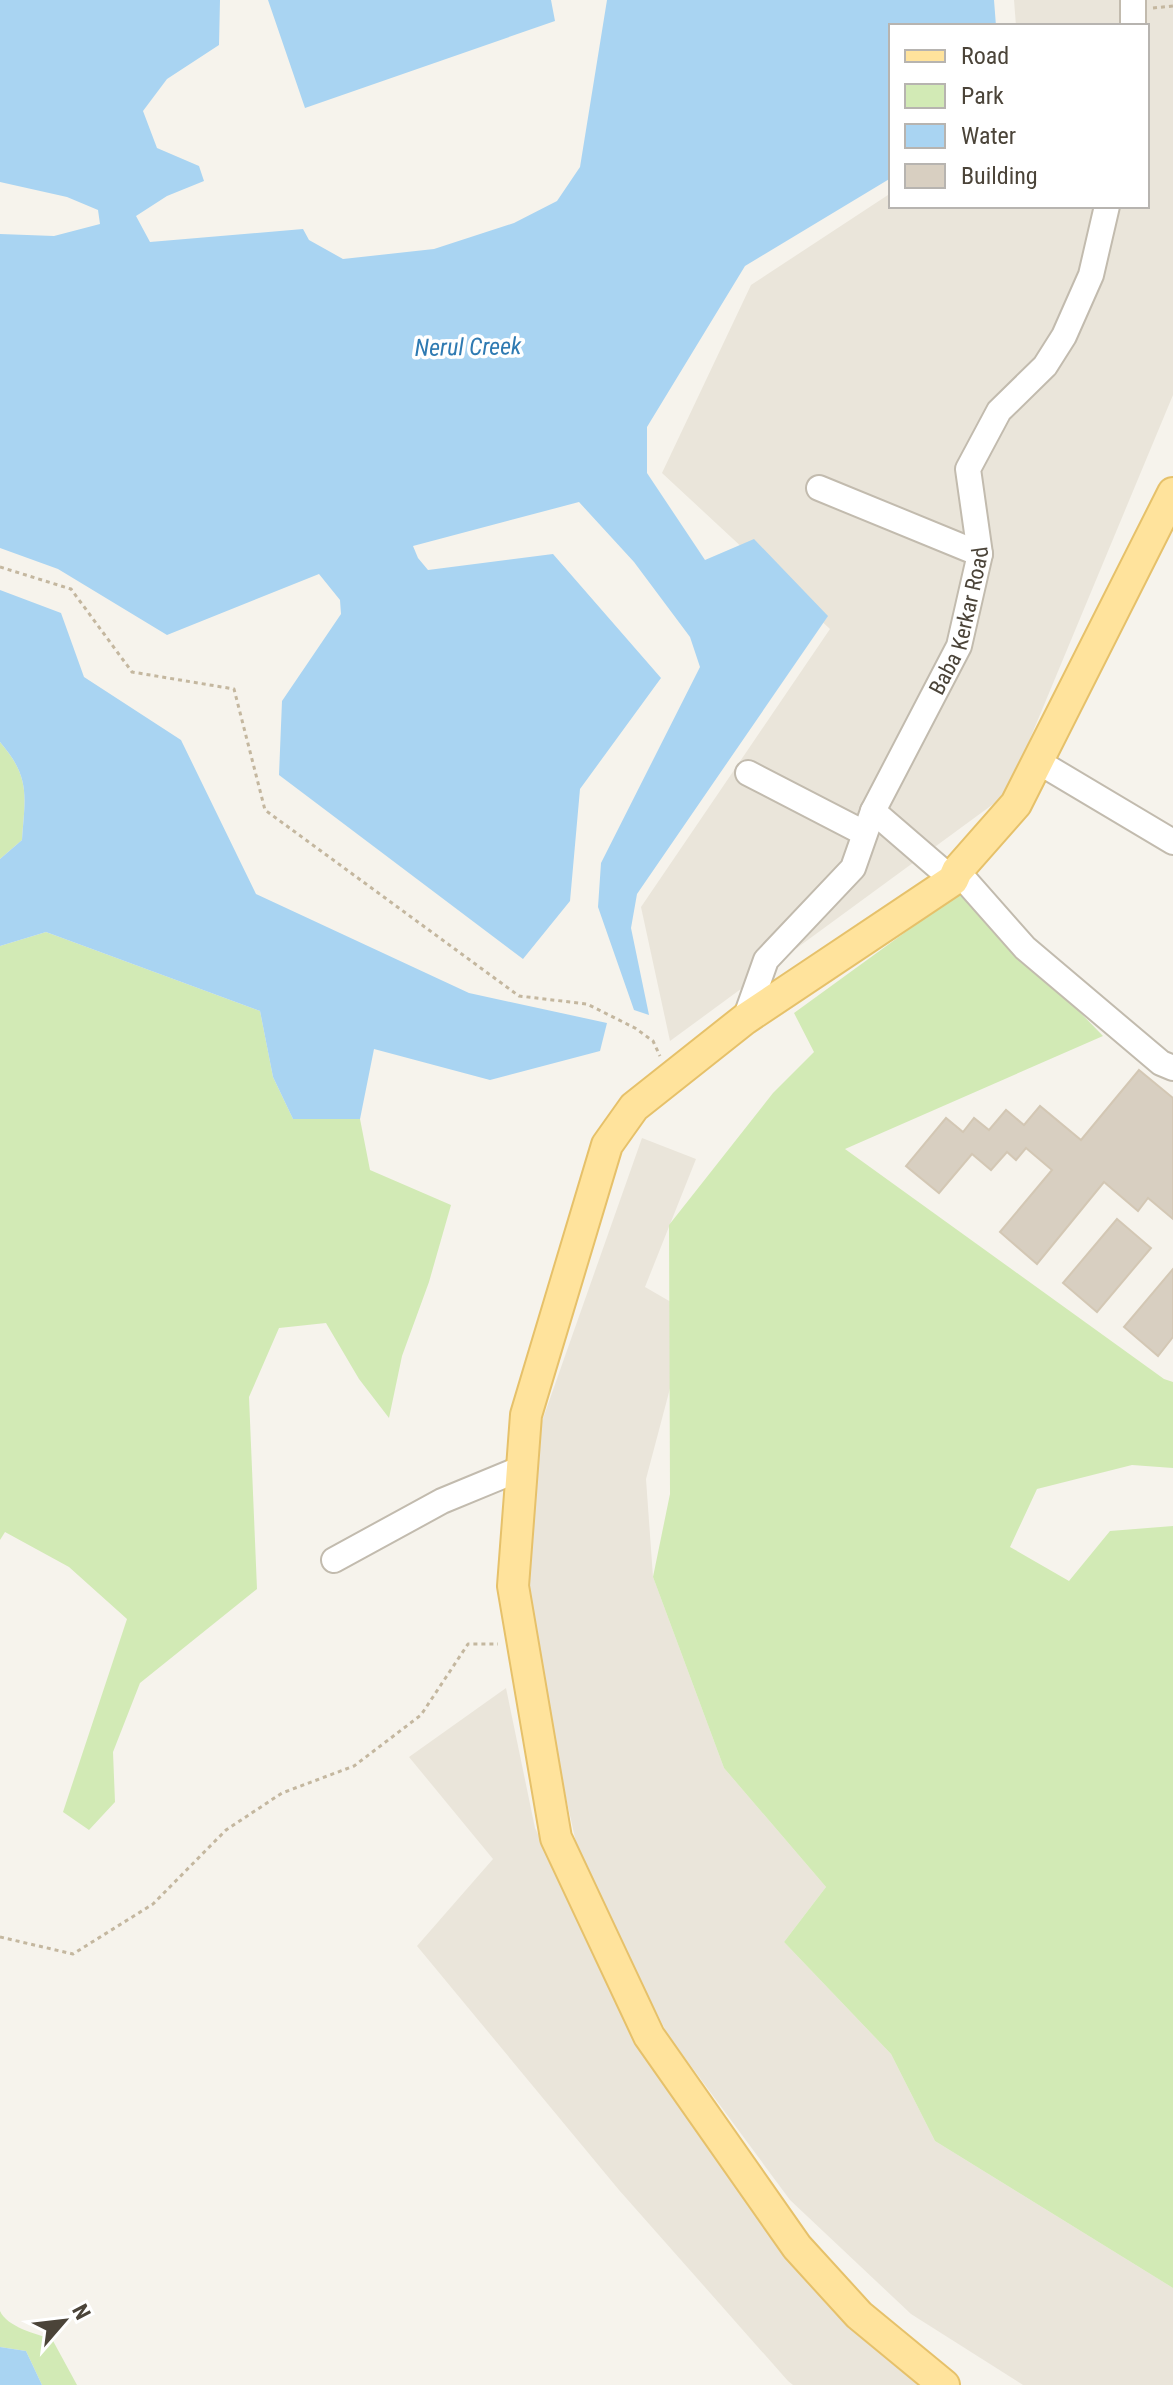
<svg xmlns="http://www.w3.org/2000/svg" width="1173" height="2385" font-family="'Roboto Condensed',sans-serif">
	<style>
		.residential { fill: #eae5da }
		.green { fill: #d2eab5 }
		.water { fill: #a9d4f2 }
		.building { fill: #d8cfc1; stroke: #d3c7b4; stroke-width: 2 }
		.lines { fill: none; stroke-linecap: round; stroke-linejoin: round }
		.minor-casing { stroke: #c2bbae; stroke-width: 28 }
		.major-casing { stroke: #e6c16a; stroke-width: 34 }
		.path { stroke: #c4b79f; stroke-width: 3; stroke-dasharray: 4 4; stroke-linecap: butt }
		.minor { stroke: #fff; stroke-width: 24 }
		.major { stroke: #ffe39c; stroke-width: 30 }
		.labels { text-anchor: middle; stroke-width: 7; stroke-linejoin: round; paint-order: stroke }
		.street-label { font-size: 22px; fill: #4b4439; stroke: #fff }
		.water-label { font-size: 24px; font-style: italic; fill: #2e7ab2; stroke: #fff }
	</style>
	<rect width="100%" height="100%" fill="#f6f3ec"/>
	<path class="residential" d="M1014,0H1173V395L1007,794L670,1041L641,907L830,629L662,473L751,285L891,193V206H1147V26H1016Z
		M642,1138L696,1159L645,1287L690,1313L646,1479L653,1577L724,1768L826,1887L784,1942L891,2054L935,2141L1173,2288V2385H1023L911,2314L790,2200L668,2035L581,1865L565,1793L526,1570L535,1441Z
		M506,1688L535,1828L629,2018L711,2150L949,2385H793L788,2381L619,2190L417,1946L493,1859L409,1757Z"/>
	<path class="green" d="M0,742C31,778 25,796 22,840L0,859Z
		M962,891L1103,1036L845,1149L1164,1379L1173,1382V1468L1132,1465L1037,1489L1010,1547L1069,1581L1110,1531L1173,1526V2288L935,2141L891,2054L784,1942L826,1887L724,1768L653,1577L670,1494L669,1225L773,1093L814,1052L794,1013Z
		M46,932L260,1011L273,1077L293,1119H360L370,1170L451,1205L429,1282L402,1356L389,1418L359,1379L326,1323L279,1328L249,1397L257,1589L140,1683L113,1752L115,1802L89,1830L63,1812L127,1619L69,1567L5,1532L0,1540V946Z
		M0,2311C7,2327 36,2334 52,2339L77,2385H42L26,2351L0,2347Z"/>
	<path class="water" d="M0,0H220L219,45L167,79L143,111L157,148L199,166L204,181L167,196L136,216L150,242L303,229L309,240L343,259L434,249L514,223L557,201L580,167L607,0H994L996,26H891V178L745,266L647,427V473L705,560L754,539L828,616L637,894L631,928L649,1015L634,1010L598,907L601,863L700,667L690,637L634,562L579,502L413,546L418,558L428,570L553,554L661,678L580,789L570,901L523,959L279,775L282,701L341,614L340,600L319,574L167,635L58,569L0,548V234L54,236L100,224L98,210L67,197L0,182Z
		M268,0H551L555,21L305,108Z
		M0,590L61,613L84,677L181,740L256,894L469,993L607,1023L600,1051L490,1080L374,1049L360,1119H293L273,1077L260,1011L46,932L0,946V859L22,840C25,796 31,778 0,742Z
		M0,2347L26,2351L42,2385H0Z"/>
	<path class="building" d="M1139,1070L1173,1098V1219L1148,1198L1138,1211L1104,1182L1037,1264L1000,1232L1052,1170L1026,1148L1016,1160L1007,1152L991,1170L972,1154L939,1193L906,1166L946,1118L963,1132L974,1118L989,1130L1006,1110L1024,1125L1040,1106L1081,1140Z
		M1117,1219L1151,1248L1097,1312L1063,1283Z
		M1173,1269V1337L1158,1356L1124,1327Z"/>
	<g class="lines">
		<defs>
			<g id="minor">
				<path d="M1133,0V26"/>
				<path d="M819,488L980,554"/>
				<path d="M1037,761L1173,842"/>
				<path d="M748,773L864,833"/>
				<path d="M873,811L953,880"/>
				<path d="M957,871L1025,948L1161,1063L1173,1068"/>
				<path id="s1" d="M745,1019L766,960L853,868L873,811L959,646L980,554L968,469L999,411L1045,366L1064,336L1091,275L1107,206"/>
				<path d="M334,1560L442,1501L522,1468"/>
			</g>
			<path id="major" d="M944,2385L859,2315L797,2247L649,2036L556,1838L513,1586L522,1468L526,1415L607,1145L634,1107L745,1019L953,880L957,871L1016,804L1173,493"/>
		</defs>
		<use href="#minor" class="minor-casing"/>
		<use href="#major" class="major-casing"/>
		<path class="path" d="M1153,8L1173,6
			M0,567L71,589L132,672L234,689L265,810L519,996L587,1004L635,1028L653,1041L660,1056
			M0,1937L73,1954L153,1904L226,1830L282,1793L354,1766L421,1715L468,1644H498"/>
		<use href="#minor" class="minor"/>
		<use href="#major" class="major"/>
	</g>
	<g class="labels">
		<g class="street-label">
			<text dy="8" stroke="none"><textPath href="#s1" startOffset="460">Baba Kerkar Road</textPath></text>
		</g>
		<g class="water-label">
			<text transform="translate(468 347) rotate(-1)" y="8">Nerul Creek</text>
		</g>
	</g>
	<rect x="889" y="24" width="260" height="184" fill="#ffffff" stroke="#b7b4b0" stroke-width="2"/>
	<rect x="905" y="50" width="40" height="12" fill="#ffe39c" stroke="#b7b4b0" stroke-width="2"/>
	<text x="961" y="64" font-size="24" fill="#4b4439">Road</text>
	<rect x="905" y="84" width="40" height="24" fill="#d2eab5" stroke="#b7b4b0" stroke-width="2"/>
	<text x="961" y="104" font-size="24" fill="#4b4439">Park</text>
	<rect x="905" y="124" width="40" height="24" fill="#a9d4f2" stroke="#b7b4b0" stroke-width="2"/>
	<text x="961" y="144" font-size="24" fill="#4b4439">Water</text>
	<rect x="905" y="164" width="40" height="24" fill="#d8cfc1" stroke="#b7b4b0" stroke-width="2"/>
	<text x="961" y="184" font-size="24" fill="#4b4439">Building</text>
	<g transform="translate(64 2321) rotate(62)" stroke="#ffffff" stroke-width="6" paint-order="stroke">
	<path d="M0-6L14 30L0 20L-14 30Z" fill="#4b4439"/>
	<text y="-12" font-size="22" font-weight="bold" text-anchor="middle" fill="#4b4439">N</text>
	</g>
</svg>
